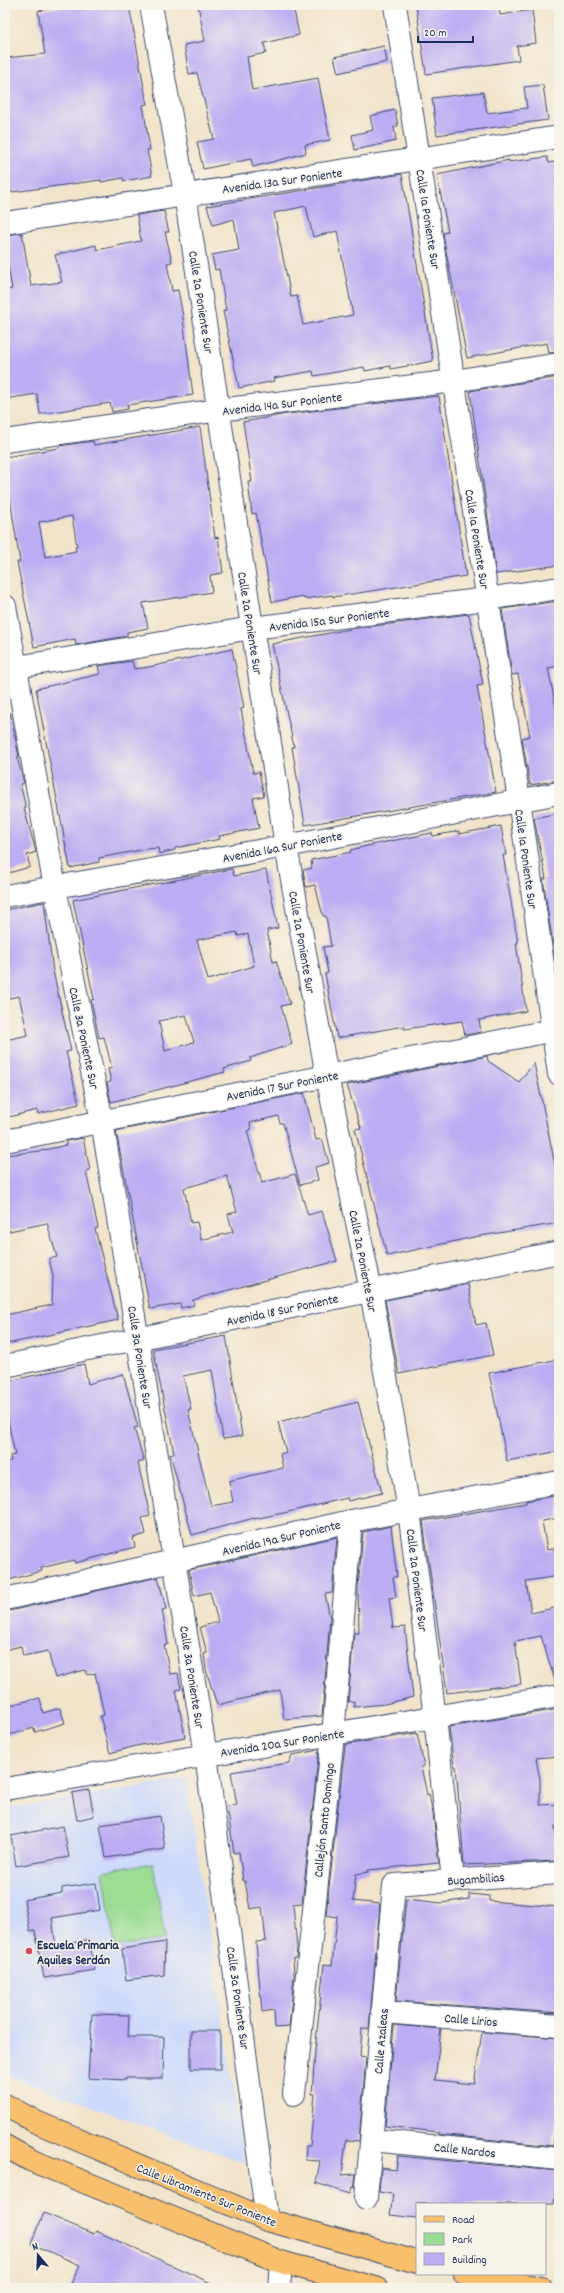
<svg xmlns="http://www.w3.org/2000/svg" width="564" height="2293" font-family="Dekko,sans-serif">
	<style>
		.built { fill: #cedafa }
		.green { fill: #9cdd94; stroke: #5c8679 }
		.building { fill: #bcacf3; fill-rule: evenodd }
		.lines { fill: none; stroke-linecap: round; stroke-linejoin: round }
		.minor-casing { stroke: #3b4a6e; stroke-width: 24 }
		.tertiary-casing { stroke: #3b4a6e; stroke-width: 24 }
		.primary-casing { stroke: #3b4a6e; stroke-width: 24 }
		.minor { stroke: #fff; stroke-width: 22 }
		.tertiary { stroke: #fff; stroke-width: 22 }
		.primary { stroke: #f8bf6c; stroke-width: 22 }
		.poi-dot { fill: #d1495b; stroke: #f7f3e8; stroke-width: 1.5 }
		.labels { text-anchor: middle; stroke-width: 3; stroke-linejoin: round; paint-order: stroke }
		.street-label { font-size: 13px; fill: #1b2f5e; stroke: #f7f3e8 }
		.poi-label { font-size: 13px; font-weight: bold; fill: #1b2f5e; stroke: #f7f3e8; text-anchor: start }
	</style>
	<rect width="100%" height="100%" fill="#f7f3e8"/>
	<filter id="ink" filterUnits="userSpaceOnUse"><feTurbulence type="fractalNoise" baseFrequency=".025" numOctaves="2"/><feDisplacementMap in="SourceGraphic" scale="8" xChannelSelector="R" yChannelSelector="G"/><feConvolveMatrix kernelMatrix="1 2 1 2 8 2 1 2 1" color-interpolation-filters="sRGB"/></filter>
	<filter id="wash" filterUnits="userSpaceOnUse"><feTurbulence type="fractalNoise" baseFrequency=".012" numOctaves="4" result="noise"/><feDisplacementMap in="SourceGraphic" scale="16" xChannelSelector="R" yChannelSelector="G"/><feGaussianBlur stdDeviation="0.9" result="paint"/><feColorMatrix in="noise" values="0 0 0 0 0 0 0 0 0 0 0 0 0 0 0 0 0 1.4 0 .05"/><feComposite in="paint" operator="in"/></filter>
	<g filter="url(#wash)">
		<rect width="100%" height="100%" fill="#f2e4cb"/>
		<path class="built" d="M186,1779L245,2163L5,2074V1809Z"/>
		<path class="green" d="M153,1863L165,1939L115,1947L103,1871Z"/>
		<g id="blocks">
			<path class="building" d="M69,5H129L147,104L143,105L150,150H147L152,176L124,181L123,178L101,182V180L5,193V58L45,54L38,11Z
				M198,5H293L299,35L264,43L266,53L247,57L252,90L318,78L330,140L305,145L306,153L253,167L251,159L203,169L197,142L214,139L197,73L189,74L184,45L205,41Z
				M416,5H493V8L499,7L500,15L532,10L536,43L517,46L519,60L426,74Z
				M384,46L387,62L338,73L334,57Z
				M543,85L548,120L437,135L432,98L483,92L487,113L527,108L524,87Z
				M395,110L398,126L394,127L396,141L355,150L352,135L373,130L370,116Z
				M547,157L549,163L559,161V352L549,353L547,343L467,358L445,246L443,233L448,232L437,175L509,160V162Z
				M402,174L433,361L391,369L390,366L365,371L364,367L314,376L313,371L274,378L275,381L239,388L223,311L226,310L219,269L215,270L212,255L239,250L234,219L213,225L207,206ZM306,206L313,237L337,231L353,315L303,325L297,296L291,297L274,213Z
				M164,211L169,232H165L172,262L167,263L172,291L178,290L182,311L193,395L127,405L128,409L112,412L110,403L40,414L37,394L5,399V290L12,289L5,248V235L22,233L31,286L62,282L55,255L96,245L97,250L141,241L137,215Z
				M559,377V565L496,574L470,391Z
				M439,396L466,576L333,597V595L304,599L303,596L272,602L256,513L252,514L248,482H252L243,422L287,414Z
				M200,427L215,538L218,537L223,573L210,575L212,592L143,603L148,628L127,632V636L76,645L75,639L34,647L17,562H20L10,499L5,500V457L59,448V446L93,441L94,445ZM72,516L77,546H75L76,551L45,557L39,522Z
				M559,601V666L548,668L559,723V780L530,785L522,738L530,736L518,674L512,675L502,609Z
				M469,614L483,685L477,686L496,792L305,825L292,747H294L272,644L350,629Z
				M232,649L244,708L241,709L253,773L259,772L264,796L253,798L259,828L219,836L220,839L175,848V850L159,854L158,848L146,849L99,858V862L70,868L36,689L100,674L98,666L132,661L134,669L149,667Z
				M10,712L19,757H17L24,783L20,784L26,808H24L36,852L27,855L30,867L5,874V713Z
				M559,813V972H557L543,879H546L534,818Z
				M501,826L506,855H503L518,943H516L526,1011L479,1020L481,1032L465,1035L462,1021L404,1029V1026L337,1038L325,974L328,973L323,947L331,946L326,916H323L315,885L306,887L303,870L312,868L311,860L351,852L350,850L376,844L432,833L433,836L459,831V834Z
				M232,869L234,876L266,870L278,928L267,930L273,962L276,961L290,1004L281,1006L292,1044L250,1058L251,1061L224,1069L225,1072L111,1102L107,1083L111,1082L108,1069L112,1068L104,1037L99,1038L91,1000L94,999L73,900ZM237,932L238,936L248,934L254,966L208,980L197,940ZM186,1015L194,1042L165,1051L159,1021Z
				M44,902L53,971L71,1051L66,1052L79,1104L38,1114L37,1110L5,1118V1040L28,1035L19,996L5,999V910Z
				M487,1056L488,1061L519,1082L534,1063L559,1184V1223L474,1237L387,1256L355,1129L361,1128L347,1085Z
				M304,1093L316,1140L322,1139L329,1163L315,1167L318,1180L300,1185L283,1123H280L278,1116L250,1123L251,1130L247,1131L262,1183L295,1174L308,1215L322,1211L337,1261L203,1297L193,1300L194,1305L181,1308L180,1304L150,1309L116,1131ZM227,1176L237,1212L228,1214L233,1232L201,1240L197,1222L191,1223L184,1188Z
				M83,1138L90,1170L86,1171L98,1228L95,1229L118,1320L7,1344L5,1315L52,1305L53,1276L49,1259L57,1257L47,1223L5,1232V1155L41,1151L66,1145V1141Z
				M468,1284L476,1325L486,1323L493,1355L399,1374L385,1300Z
				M226,1336L242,1436L223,1439L212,1370L183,1376L191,1409L188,1410L211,1506L233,1502L229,1481L283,1468L280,1454L286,1452L278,1422L358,1402L382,1493L348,1501L347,1498L293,1511L254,1519V1518L192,1535L170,1454L174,1453L153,1349Z
				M559,1359V1451L507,1461L489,1373Z
				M84,1364L88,1384L123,1374L138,1427L134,1428L144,1461L138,1463L150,1516L142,1518L146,1534L133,1538L135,1547L75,1563L74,1560L41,1568L42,1571L5,1581V1462L11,1461L10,1456L15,1455L5,1405V1382Z
				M559,1495V1518L542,1521L547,1550L559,1548V1576L526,1581L531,1613L559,1607V1683L556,1684L541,1636L515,1641L521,1684L447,1693L423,1521L526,1503V1501Z
				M391,1526L397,1577H393L396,1597L389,1598L393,1628L405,1627L413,1697L385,1704L354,1707V1701L348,1702L354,1633H359L358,1587L363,1532Z
				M337,1537L332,1593L325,1594L330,1618L322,1716L284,1719L280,1690L217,1705L206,1670L204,1654L207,1653L200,1627L218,1622L210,1592L194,1596L189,1570Z
				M158,1577L166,1609L162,1610L168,1644L164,1645L170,1674L178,1673L181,1689L176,1690L185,1737L136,1746L110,1753L100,1716L104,1715L95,1673L87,1675L85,1670L55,1678L48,1651L23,1656L21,1646L5,1650V1612Z
				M40,1698L43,1713L60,1708L65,1723L35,1732L34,1728L5,1736V1706Z
				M559,1709V1756L536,1758L540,1780V1805L559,1804V1826H555L557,1861L464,1865L456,1766H454L449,1727Z
				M417,1733L424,1766L421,1767L427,1795L429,1794L433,1814L439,1863L368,1870V1872L356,1874L353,1901L380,1904L369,2029L362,2028L360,2057L366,2058L359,2141L346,2140L342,2175L356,2174L354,2188L352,2187L350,2194L316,2183L320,2161L305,2160L306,2146H310L315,2094H312L315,2051L324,1964L332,1965L337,1917L326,1915L345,1745Z
				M319,1750L302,1903L293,1904L297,1948L296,1958H293L294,1976L289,2027L275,2028L274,2010L262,2012L256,1942L266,1941L262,1907L250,1909L245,1881H243L239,1852L234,1853L227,1806L237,1805L231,1772L289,1763L292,1755Z
				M89,1790L94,1816L77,1820L72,1793Z
				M160,1816L165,1849L106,1858L100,1825Z
				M63,1826L69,1857L16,1866L11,1836Z
				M96,1883L100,1910L52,1918L56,1946L89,1940L95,1970L44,1978L35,1930L30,1931L24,1900L62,1893V1888Z
				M469,1894L489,1896V1901L559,1907V2013L396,2001L406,1899L441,1903L469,1899Z
				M165,1942L164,1975L126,1980L122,1949Z
				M92,2014L129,2015L128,2037H164L163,2078H126V2080L88,2078Z
				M394,2025L441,2029L435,2080L474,2084L482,2032L559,2038L557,2059H559V2117H557L553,2146L438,2134V2132L385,2126Z
				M191,2031H220V2069H191Z
				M398,2156L557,2171L554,2204H417V2218L390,2215L393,2194L379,2192L381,2168L396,2170Z
				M44,2213L94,2234L96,2231L222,2288H69L80,2265L31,2244Z"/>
		</g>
	</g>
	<g filter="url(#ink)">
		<use href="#blocks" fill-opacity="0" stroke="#3b4a6e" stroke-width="1"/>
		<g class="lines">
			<defs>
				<path id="minor" d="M151,5L185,194L286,846L327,1076L371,1291L409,1510L435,1718L453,1880
					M5,223L559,137
					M5,441L219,410L454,381L559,364
					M5,606L55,888L102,1121L206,1755L267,2220
					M5,669L252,628L487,599L559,588
					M5,896L286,846L559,793
					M5,1141L559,1029
					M5,1366L559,1252
					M5,1599L351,1521L559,1482
					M382,2012L559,2026
					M294,2094L333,1735L351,1521
					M372,2140L559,2159
					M366,2198L394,1885L559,1873
					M279,2288L281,2262"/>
				<path id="tertiary" d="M395,5L519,800L559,1074
					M5,1789L559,1696"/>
				<path id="primary" d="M5,2105L36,2122L267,2220L417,2262
					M5,2146L30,2160L281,2262L376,2288
					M465,2274L541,2288"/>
			</defs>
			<use href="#minor" class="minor-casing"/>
			<use href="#tertiary" class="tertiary-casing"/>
			<use href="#primary" class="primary-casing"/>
			<use href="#minor" class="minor"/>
			<use href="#tertiary" class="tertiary"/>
			<use href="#primary" class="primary"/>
		</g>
	</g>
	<circle class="poi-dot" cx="29" cy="1951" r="4"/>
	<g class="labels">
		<g class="street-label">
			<text transform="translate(282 180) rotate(-8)" y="5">Avenida 13a Sur Poniente</text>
			<text transform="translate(429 219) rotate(81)" y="5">Calle 1a Poniente Sur</text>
			<text transform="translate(202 302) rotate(81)" y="5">Calle 2a Poniente Sur</text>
			<text transform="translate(282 403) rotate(-7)" y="5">Avenida 14a Sur Poniente</text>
			<text transform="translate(478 539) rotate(81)" y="5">Calle 1a Poniente Sur</text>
			<text transform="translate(329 619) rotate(-7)" y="5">Avenida 15a Sur Poniente</text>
			<text transform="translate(251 623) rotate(81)" y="5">Calle 2a Poniente Sur</text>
			<text transform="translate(282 846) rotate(-11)" y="5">Avenida 16a Sur Poniente</text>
			<text transform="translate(527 859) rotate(82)" y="5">Calle 1a Poniente Sur</text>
			<text transform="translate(303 942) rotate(80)" y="5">Calle 2a Poniente Sur</text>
			<text transform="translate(85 1038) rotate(78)" y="5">Calle 3a Poniente Sur</text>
			<text transform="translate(282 1085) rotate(-11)" y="5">Avenida 17 Sur Poniente</text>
			<text transform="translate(364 1261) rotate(79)" y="5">Calle 2a Poniente Sur</text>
			<text transform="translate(282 1309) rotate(-12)" y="5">Avenida 18 Sur Poniente</text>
			<text transform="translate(141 1357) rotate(81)" y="5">Calle 3a Poniente Sur</text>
			<text transform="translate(281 1537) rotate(-13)" y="5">Avenida 19a Sur Poniente</text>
			<text transform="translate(418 1580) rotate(83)" y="5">Calle 2a Poniente Sur</text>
			<text transform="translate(193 1677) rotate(81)" y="5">Calle 3a Poniente Sur</text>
			<text transform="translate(282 1742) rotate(-9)" y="5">Avenida 20a Sur Poniente</text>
			<text transform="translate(323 1820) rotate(-84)" y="5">Callejón Santo Domingo</text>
			<text transform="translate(476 1878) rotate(-4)" y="5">Bugambilias</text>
			<text transform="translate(239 1998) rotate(82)" y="5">Calle 3a Poniente Sur</text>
			<text transform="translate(471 2019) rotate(5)" y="5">Calle Lirios</text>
			<text transform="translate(380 2041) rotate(-85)" y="5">Calle Azaleas</text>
			<text transform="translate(465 2149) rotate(6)" y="5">Calle Nardos</text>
			<text transform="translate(207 2194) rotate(22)" y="5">Calle Libramiento Sur Poniente</text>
		</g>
		<g class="poi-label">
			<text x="37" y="1949">Escuela Primaria<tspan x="37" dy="15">Aquiles Serdán</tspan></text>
		</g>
	</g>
	<rect width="564" height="2293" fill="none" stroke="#f7f3e8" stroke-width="20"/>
	<rect x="416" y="2203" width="130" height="72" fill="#f7f3e8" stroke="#9fa5b1"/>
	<rect x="424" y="2216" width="20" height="6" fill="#f8bf6c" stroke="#9fa5b1"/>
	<text x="452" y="2223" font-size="12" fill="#1b2f5e">Road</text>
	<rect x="424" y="2233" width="20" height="12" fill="#9cdd94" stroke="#9fa5b1"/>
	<text x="452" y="2243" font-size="12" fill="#1b2f5e">Park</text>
	<rect x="424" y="2253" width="20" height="12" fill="#bcacf3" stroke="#9fa5b1"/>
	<text x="452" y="2263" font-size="12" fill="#1b2f5e">Building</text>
	<g transform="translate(38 2255) rotate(341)" stroke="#f7f3e8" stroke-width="3" paint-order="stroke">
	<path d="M0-3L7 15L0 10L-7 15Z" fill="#1b2f5e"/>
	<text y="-6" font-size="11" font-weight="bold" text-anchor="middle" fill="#1b2f5e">N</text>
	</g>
	<path d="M418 36v6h55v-6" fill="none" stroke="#1b2f5e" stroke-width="2"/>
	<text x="424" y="36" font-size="12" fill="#1b2f5e" stroke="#f7f3e8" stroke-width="3" paint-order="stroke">20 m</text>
</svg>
